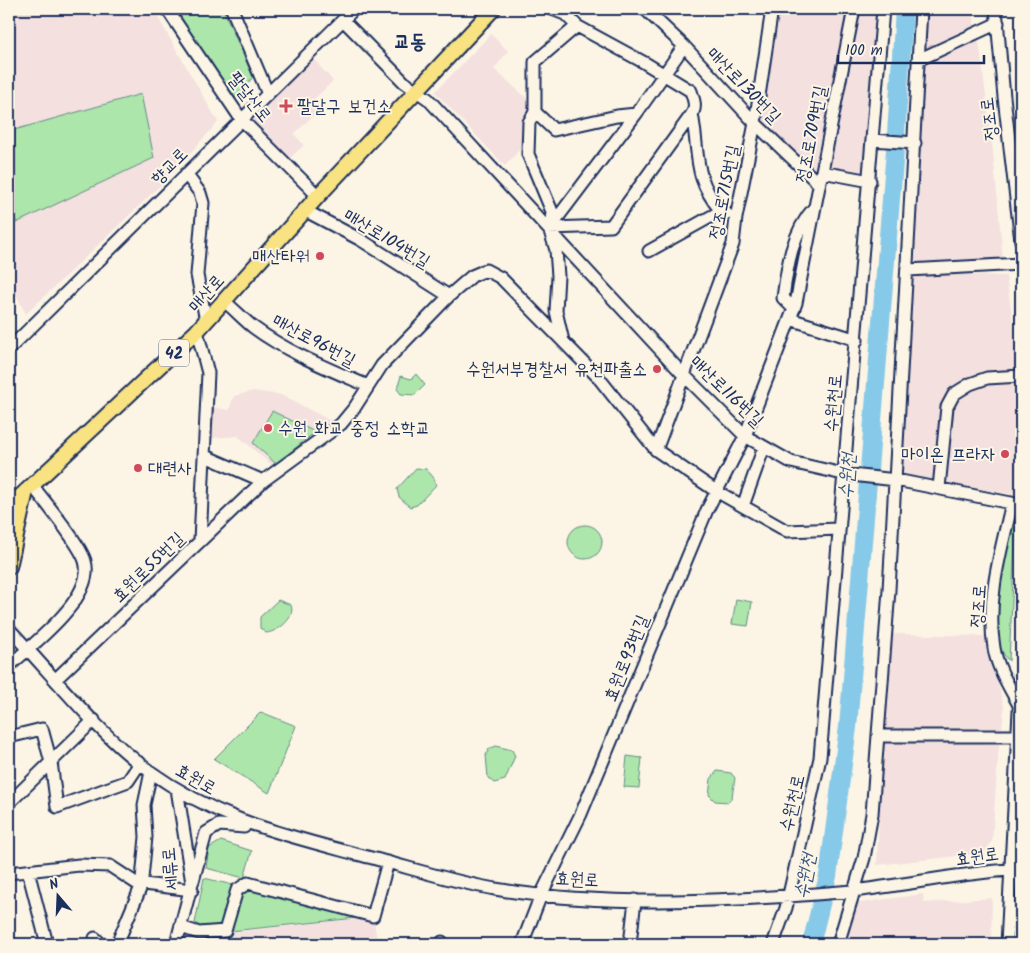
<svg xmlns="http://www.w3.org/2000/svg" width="1030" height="953" font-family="Kalam,'Poor Story',sans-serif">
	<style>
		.built { fill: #f3e0df }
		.green { fill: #ace6ab; stroke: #648a84 }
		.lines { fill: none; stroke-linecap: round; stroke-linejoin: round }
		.river { stroke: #87c9e8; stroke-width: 18 }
		.minor-casing { stroke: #1b2f5e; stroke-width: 15 }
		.major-casing { stroke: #1b2f5e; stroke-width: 18 }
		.minor { stroke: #fcf5e5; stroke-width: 11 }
		.major { stroke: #f8e281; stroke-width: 14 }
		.poi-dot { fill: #d1495b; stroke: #fcf5e5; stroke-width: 2 }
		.labels { text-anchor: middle; stroke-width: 4; stroke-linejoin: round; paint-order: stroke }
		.shield { fill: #fcf5e5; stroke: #5e6a86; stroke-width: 1 }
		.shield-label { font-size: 16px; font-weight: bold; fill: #1b2f5e }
		.street-label { font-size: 18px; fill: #1b2f5e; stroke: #fcf5e5 }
		.poi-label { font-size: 18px; fill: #1b2f5e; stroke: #fcf5e5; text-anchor: start }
		.water-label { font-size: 19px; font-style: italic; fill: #365680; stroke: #fcf5e5 }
		.quarter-label { font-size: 20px; font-weight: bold; fill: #1b2f5e; stroke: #fcf5e5 }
	</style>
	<rect width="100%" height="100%" fill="#fcf5e5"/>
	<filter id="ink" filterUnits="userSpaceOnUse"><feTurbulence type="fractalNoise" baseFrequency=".02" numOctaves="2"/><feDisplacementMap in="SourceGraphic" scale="10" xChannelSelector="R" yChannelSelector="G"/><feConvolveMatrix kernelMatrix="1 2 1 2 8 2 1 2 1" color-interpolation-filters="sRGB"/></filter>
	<g filter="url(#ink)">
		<path class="built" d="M9,9H153L218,122L168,178L26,314L9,281Z
			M775,9H847L814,172L758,121Z
			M857,9H881L867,177L826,168Z
			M923,9H973L975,31L921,53Z
			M978,33L993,152L1003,260L911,265L921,61Z
			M491,34L508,51L494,69L531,102L525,122L524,145L505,166L435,92Z
			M310,55L333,81L311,102L319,110L294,134L304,145L289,159L248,115Z
			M913,273L1006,276L1021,375V425L1015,495L900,475Z
			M253,391L281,395L331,421L318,436L275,468L238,436L211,438V407L229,410L234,396Z
			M893,634L987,636L1004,708L1002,728L885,731Z
			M882,739L999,744L992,841L984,853L877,865Z
			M923,894L924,903L992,898L991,944H841L853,904Z
			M373,917L378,944H188L191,937Z"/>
		<path class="green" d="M191,9H223L253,77L234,100L176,18Z
			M141,94L154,158L16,223L14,130Z
			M416,374L425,385L415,395L401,394L397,389L401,376L411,379Z
			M272,411L315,432L276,464L253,443Z
			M416,468L426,469L434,478L436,485L417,505L410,507L399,497L397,489Z
			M1016,522L1009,661C984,639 1003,554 1011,524Z
			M568 542a17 17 0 1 1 34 0a17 17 0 1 1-34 0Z
			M736,599L752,602L748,626L732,624Z
			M278,600L291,605C296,618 278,632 266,633L260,628V617Z
			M261,712L296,726L269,793L214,759Z
			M496,746L512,750L515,756L505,780L494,783L488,778L486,755L489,749Z
			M627,756L642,758L639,788L624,787Z
			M717,771L731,773L735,778L732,797L728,802L715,801L709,795L711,779Z
			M221,841L252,851L244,878L206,868L209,848Z
			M204,878L233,885L221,925L205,929L195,923Z
			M251,889L366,917L231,931L241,895Z"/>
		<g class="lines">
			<path class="river" d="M811,944L828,876L848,727L895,150L904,9"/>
			<defs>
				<path id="minor" d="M167,9L241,119L318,196
					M232,9L268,94
					M552,9L565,14L577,26L645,63L691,91C693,98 697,106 692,114C700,155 692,176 721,211
					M645,9L684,46L755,123L819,184
					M996,9L1004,97L1021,241
					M343,20L404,82L428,99L679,370L745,436L791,462L843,474L896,480L1021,505
					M577,26L535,62V112L554,130L617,116L636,114
					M918,60L998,23
					M535,112L529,122L528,154L553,214L549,228L556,250L558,276L556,311L563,341
					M872,140L915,143
					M822,172L870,181
					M186,174L200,193L203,203L197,275L206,321
					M306,211L361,240L449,296
					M552,225L636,114L684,46
					M549,228L611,226L692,114
					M649,251L721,211L727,214
					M908,270L1021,264
					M224,301C234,309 243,319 253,327C288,353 329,369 368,386
					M794,309L783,298C787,267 792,232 814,208
					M790,319L857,340
					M197,331L208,373L200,541
					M9,349L354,9
					M656,450L733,244L736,218L755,123L772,9
					M205,456L263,481
					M939,488L947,407L954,394L970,384L987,378L1021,376
					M1012,503C1001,550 986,600 994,648C997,668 1010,688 1019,705
					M743,506L764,447
					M9,629C51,673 99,735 148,770C216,819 277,833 356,854C402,865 448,881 495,889C607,908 739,901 852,891C908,885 965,872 1021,869
					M9,666C33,644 96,597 85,561C80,544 45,502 32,485
					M56,679L263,481L341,424L355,407L382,365L449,296L472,276L486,270L501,278L598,377L656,450L716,491L787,531L839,529
					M879,736H1018
					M9,737L42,729L51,762L57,807L128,781L140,763
					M9,803L94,720
					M28,871L47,944
					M9,873L79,865L110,866L136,883L192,890
					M142,879L146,837L144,805L151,772
					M193,881L206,833L219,825L244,827
					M181,927L199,933L225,931L237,890L248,883L373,916L388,862
					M95,938L101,944
					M117,944L140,889
					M176,944L192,883L177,789
					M442,944V942
					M522,944L541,895L581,814L707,510L745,436L796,303L854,9
					M630,944L635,900
					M773,944L786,908L820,758L883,9
					M838,944L864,858L872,814L889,590L921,9
					M1007,944L1021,672"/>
				<path id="major" d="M9,507L197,331L318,196L493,9
					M9,567L26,491"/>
			</defs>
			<use href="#minor" class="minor-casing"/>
			<use href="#major" class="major-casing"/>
			<use href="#minor" class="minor"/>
			<use href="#major" class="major"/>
		</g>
	</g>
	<g class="poi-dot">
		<path d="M283.5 98.5h5v5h5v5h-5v5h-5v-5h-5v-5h5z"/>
		<circle cx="320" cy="256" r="5"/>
		<circle cx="657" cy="369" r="5"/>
		<circle cx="268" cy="428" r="5"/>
		<circle cx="1005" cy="454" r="5"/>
		<circle cx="138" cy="468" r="5"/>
	</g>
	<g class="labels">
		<rect class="shield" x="159" y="339.5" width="30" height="27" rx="4"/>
		<g class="shield-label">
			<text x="174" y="359">42</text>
		</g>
		<g class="street-label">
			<text transform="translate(744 85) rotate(46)" y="6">매산로130번길</text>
			<text transform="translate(250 97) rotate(52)" y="6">팔달산로</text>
			<text transform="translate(989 119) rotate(-97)" y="6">정조로</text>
			<text transform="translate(811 134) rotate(-79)" y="6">정조로709번길</text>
			<text transform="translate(169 166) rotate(-45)" y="6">향교로</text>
			<text transform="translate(724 192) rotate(-79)" y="6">정조로715번길</text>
			<text transform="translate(387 238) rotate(31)" y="6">매산로104번길</text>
			<text transform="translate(206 293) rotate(-48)" y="6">매산로</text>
			<text transform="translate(314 340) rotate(28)" y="6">매산로96번길</text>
			<text transform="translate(727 391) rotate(44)" y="6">매산로116번길</text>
			<text transform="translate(833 403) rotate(-85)" y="6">수원천로</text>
			<text transform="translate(148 567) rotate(-44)" y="6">효원로55번길</text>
			<text transform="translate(978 606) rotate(-86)" y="6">정조로</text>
			<text transform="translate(626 658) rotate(-68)" y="6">효원로93번길</text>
			<text transform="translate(196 779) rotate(30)" y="6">효원로</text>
			<text transform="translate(792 803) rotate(-77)" y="6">수원천로</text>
			<text transform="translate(977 856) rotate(-8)" y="6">효원로</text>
			<text transform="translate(170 869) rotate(-95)" y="6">세류로</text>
			<text transform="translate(577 879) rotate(3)" y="6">효원로</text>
		</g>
		<g class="poi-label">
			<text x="297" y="112">팔달구 보건소</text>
			<text x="310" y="262" text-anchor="end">매산타워</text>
			<text x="647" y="375" text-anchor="end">수원서부경찰서 유천파출소</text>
			<text x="278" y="434">수원 화교 중정 소학교</text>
			<text x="995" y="460" text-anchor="end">마이온 프라자</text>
			<text x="148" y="474">대련사</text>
		</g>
		<g class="water-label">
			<text transform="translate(846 476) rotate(-86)" y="7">수원천</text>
			<text transform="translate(804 876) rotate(-79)" y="7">수원천</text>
		</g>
		<g class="quarter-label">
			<text x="410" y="48">교동</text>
		</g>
	</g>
	<rect width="1030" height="953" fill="none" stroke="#fcf5e5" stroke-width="30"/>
	<rect x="15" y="15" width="1000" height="923" fill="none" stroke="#1b2f5e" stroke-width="2" filter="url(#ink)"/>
	<g transform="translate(58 896) rotate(341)" stroke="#fcf5e5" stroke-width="4" paint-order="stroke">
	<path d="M0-4L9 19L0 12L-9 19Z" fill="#1b2f5e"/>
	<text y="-8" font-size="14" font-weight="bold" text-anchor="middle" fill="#1b2f5e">N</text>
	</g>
	<path d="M838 55v8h146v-8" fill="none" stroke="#1b2f5e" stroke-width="2.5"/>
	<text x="845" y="55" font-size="15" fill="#1b2f5e" stroke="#fcf5e5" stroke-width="4" paint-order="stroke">100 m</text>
</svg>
